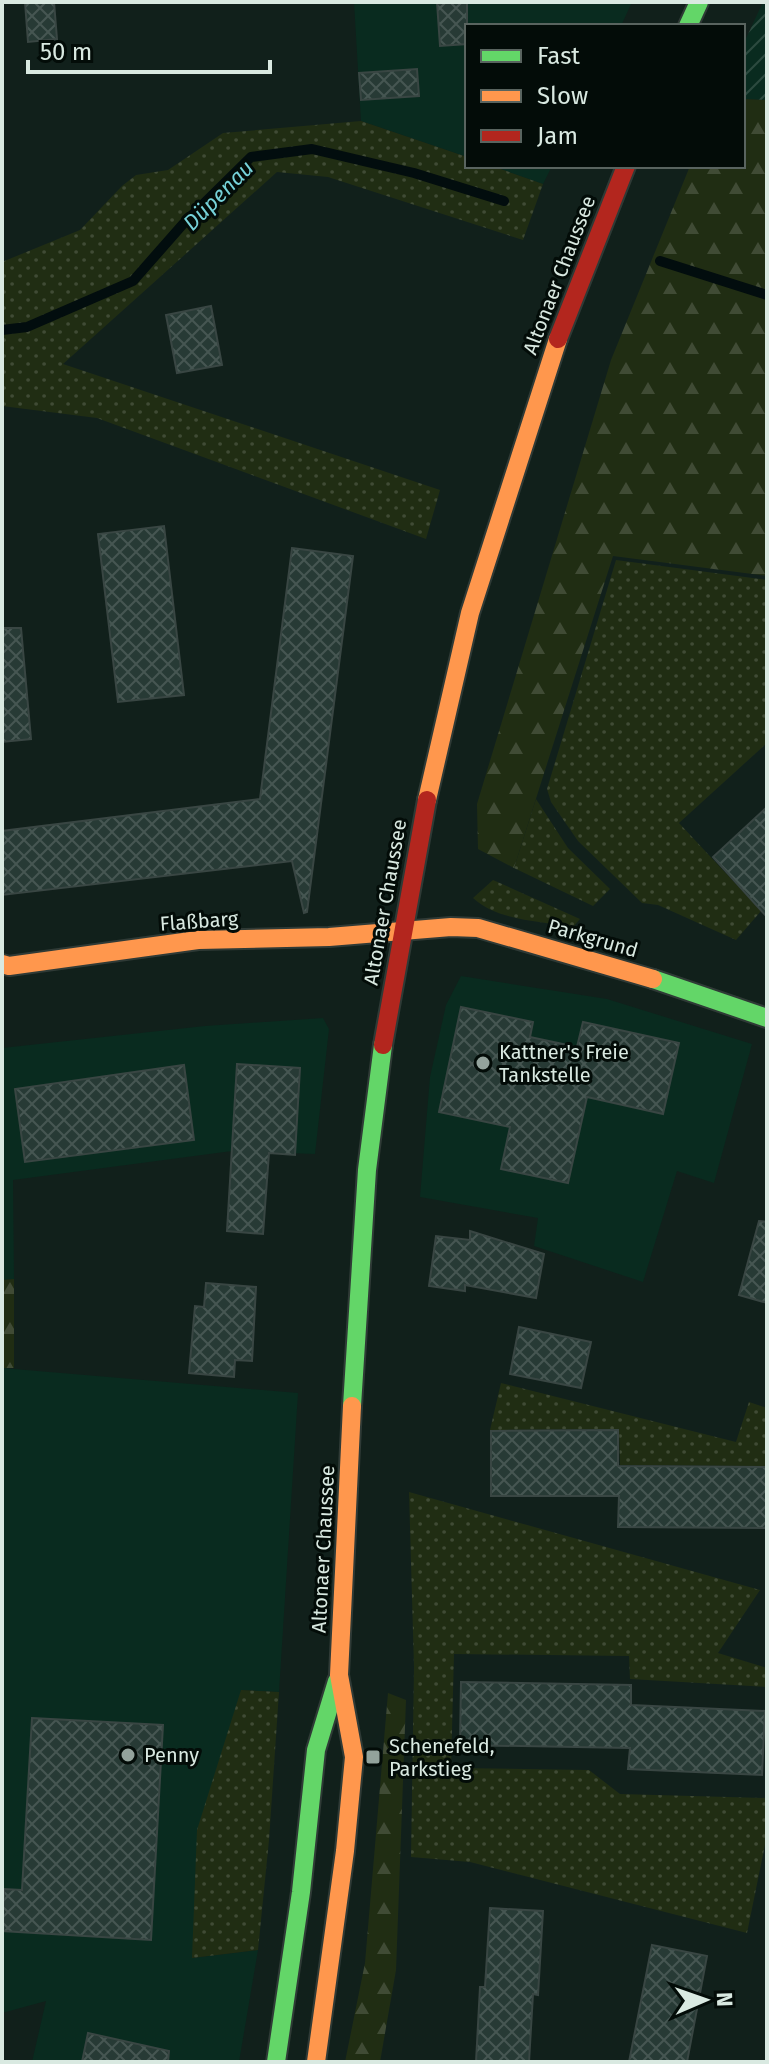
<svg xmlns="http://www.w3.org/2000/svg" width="769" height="2064" font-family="'Fira Sans',sans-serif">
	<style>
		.built { fill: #092b1f }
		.industrial { fill: url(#industrial-furrows) }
		.grass { fill: url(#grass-dots) }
		.forest { fill: url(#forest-firs) }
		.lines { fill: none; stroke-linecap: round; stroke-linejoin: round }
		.stream { stroke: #020d0e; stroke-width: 10 }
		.building { fill: url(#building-cross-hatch); stroke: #394643; stroke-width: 2 }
		.fast-casing { stroke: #2f3a36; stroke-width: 22 }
		.slow-casing { stroke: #2f3a36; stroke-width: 22 }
		.jam-casing { stroke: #2f3a36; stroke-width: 22 }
		.fast { stroke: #63d668; stroke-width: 18 }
		.slow { stroke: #ff974d; stroke-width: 18 }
		.jam { stroke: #b3261e; stroke-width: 18 }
		.poi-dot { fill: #93a39c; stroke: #030c08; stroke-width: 3 }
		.labels { text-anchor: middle; stroke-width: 6; stroke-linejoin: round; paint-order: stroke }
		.street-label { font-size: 20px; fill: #d9e9e1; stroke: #030c08 }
		.poi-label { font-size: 20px; fill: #d9e9e1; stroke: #030c08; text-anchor: start }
		.water-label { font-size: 22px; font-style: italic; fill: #76d2d9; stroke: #030c08 }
	</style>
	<defs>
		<pattern id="industrial-furrows" width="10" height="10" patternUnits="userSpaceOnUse" patternTransform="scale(2)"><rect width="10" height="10" fill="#092b1f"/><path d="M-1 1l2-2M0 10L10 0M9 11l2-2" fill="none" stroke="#2c4a3f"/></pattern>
		<pattern id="grass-dots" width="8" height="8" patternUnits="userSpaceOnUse" patternTransform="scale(2)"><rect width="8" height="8" fill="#202d13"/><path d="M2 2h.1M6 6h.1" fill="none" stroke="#404b35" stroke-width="1.8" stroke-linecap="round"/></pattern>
		<pattern id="forest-firs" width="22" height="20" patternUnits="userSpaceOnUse" patternTransform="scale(2)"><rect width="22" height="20" fill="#202d13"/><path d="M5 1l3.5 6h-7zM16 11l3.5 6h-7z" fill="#404b35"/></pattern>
		<pattern id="building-cross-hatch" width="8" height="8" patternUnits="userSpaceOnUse" patternTransform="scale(2)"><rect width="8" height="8" fill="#273a35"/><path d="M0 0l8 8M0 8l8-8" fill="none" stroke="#465652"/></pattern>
	</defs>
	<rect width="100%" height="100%" fill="#11201b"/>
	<path class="built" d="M354,2H632L621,26H467V157L361,121Z
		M492,166H552L543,184Z
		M461,976L607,999L752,1044L714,1183L677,1171L643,1282L534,1246L538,1218L420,1197L430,1077L446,1005Z
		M323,1018L329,1029L315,1154L232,1151L13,1180L14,1279L2,1280V1048L205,1026Z
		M2,1368L298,1393L279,1692L241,1690L192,1958L258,1950L239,2062H32L46,2001L2,2013Z"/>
	<path class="industrial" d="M763,2H767V100L743,99V45Z"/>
	<path class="grass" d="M361,121L467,157V166H492L543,184L523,240L328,177L277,172L63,364L440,490L426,539L97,418L2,406V262L80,230L122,186L136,175L168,170L223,133Z
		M616,560L767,580V743L679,823L761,911L736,940L658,905L642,903L578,841L551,802L547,789Z
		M536,799L568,848L610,889L593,906L514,868Z
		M493,880L580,919L573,927C540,921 498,921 473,898Z
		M501,1383L736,1442L749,1402L767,1408L766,1466L620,1465L619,1429L490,1430Z
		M409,1492L760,1590L718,1653L767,1668V1687L630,1679L629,1656L454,1654L451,1768L589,1770L620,1794L767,1798V1835L747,1933L470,1862L411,1857L414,1667Z
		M241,1690L279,1692L269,1840L258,1950L192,1958L197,1830Z"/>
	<path class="forest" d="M743,99L767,100V576L613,556L514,868L478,849L477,804L611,360L690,166H743Z
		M14,1279V1368H2V1280Z
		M388,1693L406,1700L396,1970L380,2062H345L365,1963Z"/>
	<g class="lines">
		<path class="stream" d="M660,261L767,295
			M2,330L27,327L133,281L184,223L251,157L312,149L414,173L504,201"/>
	</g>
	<path class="building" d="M25,2H54L57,39L28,42Z
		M437,2H467V44L440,46Z
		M417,69L419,96L361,100L359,73Z
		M211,306L222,365L177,373L166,315Z
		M164,526L184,695L118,702L98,534Z
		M292,548L353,556L307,912L304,913L292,861L2,895V831L260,799Z
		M2,628H21L31,739L2,742Z
		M767,807V917L713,857Z
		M461,1007L533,1022L530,1037L577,1047L583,1022L679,1043L663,1114L587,1097L568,1183L501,1169L510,1127L439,1112Z
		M237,1064L300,1068L295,1155L269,1153L263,1234L227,1231Z
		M184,1065L194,1140L25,1162L15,1089Z
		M759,1221L767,1222V1303L739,1295Z
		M470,1231L544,1254L536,1298L465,1285V1291L429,1286L436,1236L470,1240Z
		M206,1283L256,1287L252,1361L235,1360L234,1377L189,1373L195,1306L204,1307Z
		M519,1327L591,1342L581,1388L510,1374Z
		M618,1430V1466L767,1467V1528L618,1527L619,1496H491V1431Z
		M461,1682L631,1685V1705L765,1711L762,1775L628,1769L630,1748L460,1745Z
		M32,1718L163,1725L151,1940L2,1931L4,1889L22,1890Z
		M490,1908L543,1911L538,1995L533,1994L529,2062H476L480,1987H485Z
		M652,1945L707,1956L687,2062H629Z
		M88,2033L169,2051L168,2062H82Z"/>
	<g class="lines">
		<defs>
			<path id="fast" d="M688,26L699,2
				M653,979L767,1018
				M352,1406L367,1170L383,1045
				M276,2062L301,1892L316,1750L337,1681"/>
			<path id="slow" d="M427,800L470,613L558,339
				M2,964L9,966L198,940L329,937L451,927L478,928L653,979
				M316,2062L345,1851L354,1757L339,1675L352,1406"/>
			<path id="jam" d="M558,339L626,166
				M383,1045L427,800"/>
		</defs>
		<use href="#fast" class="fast-casing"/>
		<use href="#slow" class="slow-casing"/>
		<use href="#jam" class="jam-casing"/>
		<use href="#fast" class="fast"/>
		<use href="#slow" class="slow"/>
		<use href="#jam" class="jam"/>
	</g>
	<g class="poi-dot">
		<circle cx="483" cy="1063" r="8"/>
		<circle cx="128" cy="1755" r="8"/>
		<rect x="365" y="1749" width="16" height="16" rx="4"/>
	</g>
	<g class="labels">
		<g class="street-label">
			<text transform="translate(559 275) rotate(-69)" y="7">Altonaer Chaussee</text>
			<text transform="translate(385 902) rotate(-80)" y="7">Altonaer Chaussee</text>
			<text transform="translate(199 921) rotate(-4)" y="7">Flaßbarg</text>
			<text transform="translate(593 938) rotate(16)" y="7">Parkgrund</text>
			<text transform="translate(323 1549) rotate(-87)" y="7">Altonaer Chaussee</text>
		</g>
		<g class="poi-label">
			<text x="499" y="1059">Kattner's Freie<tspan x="499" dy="23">Tankstelle</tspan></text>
			<text x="389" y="1753">Schenefeld,<tspan x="389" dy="23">Parkstieg</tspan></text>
			<text x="144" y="1762">Penny</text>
		</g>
		<g class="water-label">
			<text transform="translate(218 195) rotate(-45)" y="8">Düpenau</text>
		</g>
	</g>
	<rect width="769" height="2064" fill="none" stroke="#d9e9e1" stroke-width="8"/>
	<rect x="465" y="24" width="280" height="144" fill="#030c08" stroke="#59645f" stroke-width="2"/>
	<rect x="481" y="50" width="40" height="12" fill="#63d668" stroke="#59645f" stroke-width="2"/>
	<text x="537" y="64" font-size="24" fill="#d9e9e1">Fast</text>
	<rect x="481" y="90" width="40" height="12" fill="#ff974d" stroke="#59645f" stroke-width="2"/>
	<text x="537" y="104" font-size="24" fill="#d9e9e1">Slow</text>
	<rect x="481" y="130" width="40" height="12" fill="#b3261e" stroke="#59645f" stroke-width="2"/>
	<text x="537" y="144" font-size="24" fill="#d9e9e1">Jam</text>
	<g transform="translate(705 2000) rotate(88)" stroke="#030c08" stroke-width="6" paint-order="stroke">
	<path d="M0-6L14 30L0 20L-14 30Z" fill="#d9e9e1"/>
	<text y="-12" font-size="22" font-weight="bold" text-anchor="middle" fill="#d9e9e1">N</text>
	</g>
	<path d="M28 60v12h242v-12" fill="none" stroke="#d9e9e1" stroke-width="4"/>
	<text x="40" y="60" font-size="24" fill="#d9e9e1" stroke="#030c08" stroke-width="6" paint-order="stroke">50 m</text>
</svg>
